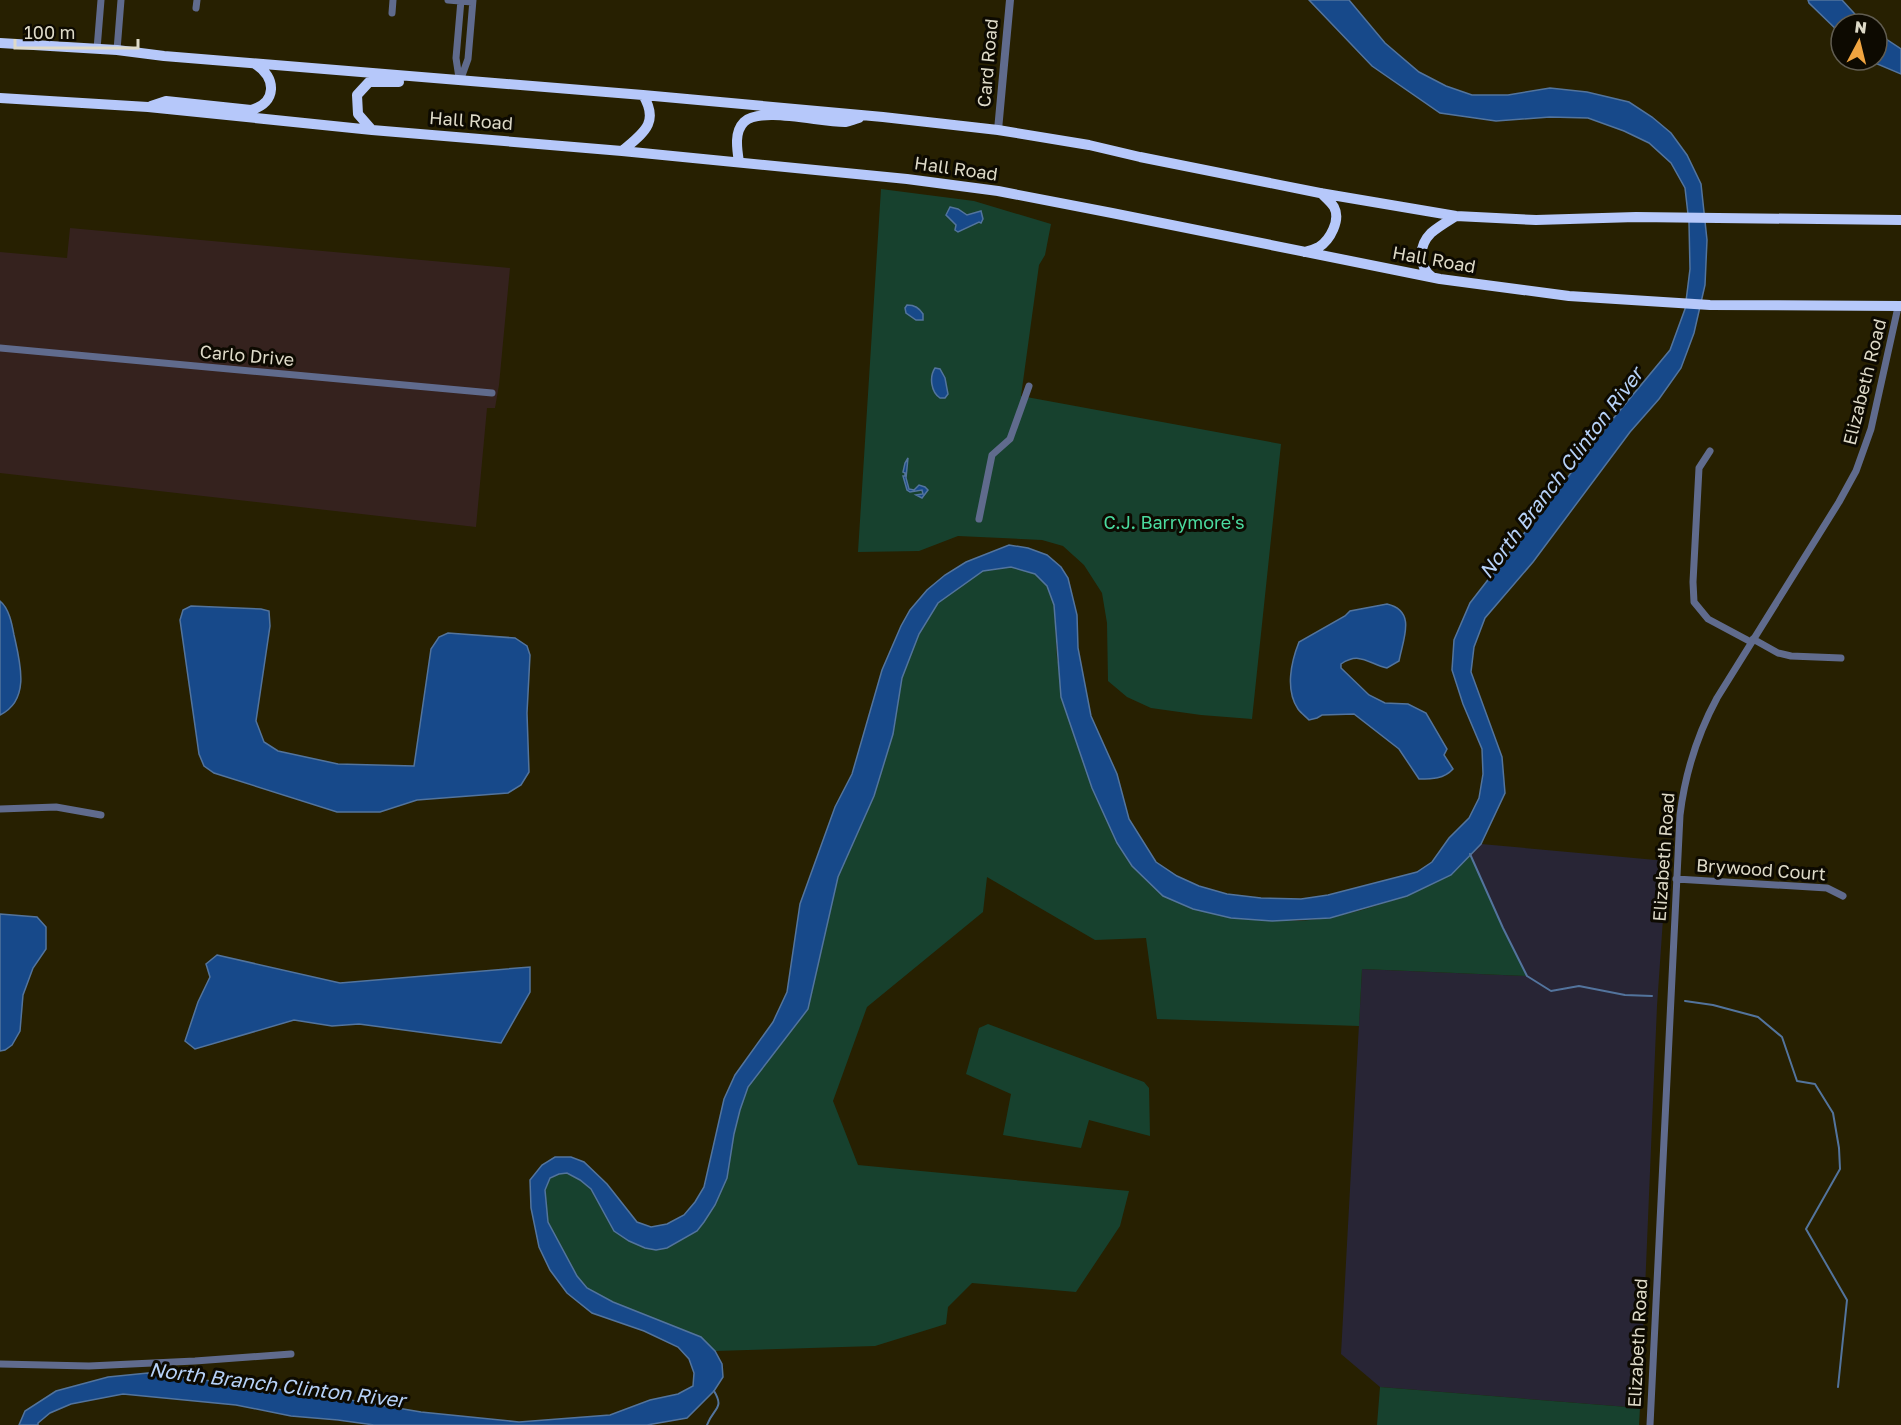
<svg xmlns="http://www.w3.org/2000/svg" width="1901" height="1425" font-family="'Golos Text',sans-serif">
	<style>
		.industrial { fill: #35221e }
		.education { fill: #282535 }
		.green { fill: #17412e }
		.water { fill: #17498a; stroke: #53749d; stroke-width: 1.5 }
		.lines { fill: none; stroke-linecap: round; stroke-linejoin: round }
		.stream { stroke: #53749d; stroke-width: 2 }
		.minor { stroke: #606b8d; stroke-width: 7 }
		.tertiary { stroke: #606b8d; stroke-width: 8 }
		.trunk { stroke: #b6c8fa; stroke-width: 10 }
		.labels { text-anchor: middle; stroke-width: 6; stroke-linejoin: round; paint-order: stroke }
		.street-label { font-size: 18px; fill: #dedac8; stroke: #0d0a01 }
		.park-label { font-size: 18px; fill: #4bdb9f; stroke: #0d0a01 }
		.water-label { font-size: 20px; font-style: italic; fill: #b7d2f8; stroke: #0d0a01 }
	</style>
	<rect width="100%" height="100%" fill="#272001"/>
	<path class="industrial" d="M70,228L510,268L499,385L495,408H487L476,527L0,473V252L67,258Z"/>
	<path class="education" d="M1481,844L1667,861L1657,1006L1640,1408L1380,1387L1341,1354L1362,969L1527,976L1503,928L1470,854Z"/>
	<path class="green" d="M881,189L974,201L1051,224L1045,255L1039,265L1021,396L1281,444L1252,719L1201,715L1151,708L1127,697L1108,681L1107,623L1102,593L1084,565L1063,546L1042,540L958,536L919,551L858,552Z
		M1011,567L1035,574L1047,585L1054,605L1057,659L1117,843L1231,918L1299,921L1330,918L1362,910L1407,896L1451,875L1470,854L1503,928L1527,976L1362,969L1359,1026L1157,1019L1146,938L1095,940L987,877L983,912L867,1007L833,1101L858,1165L1129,1191L1120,1226L1076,1292L972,1283L948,1307L946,1324L875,1346L715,1351L701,1337L613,1302L587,1288L577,1276L548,1222L545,1190L550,1178L559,1174L567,1173L580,1180L591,1189L614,1231L656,1250L668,1248L697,1231L727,1178L734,1134L740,1110L748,1087L808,1009L838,877L874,796L893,734L902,678L919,634L938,603L961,585L983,570Z
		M988,1024L1144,1082L1149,1088L1150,1136L1089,1120L1081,1148L1003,1135L1011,1094L966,1074L979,1028Z
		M1380,1387L1640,1408L1639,1425H1377Z"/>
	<path class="water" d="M1309,0H1349L1385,43L1419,72L1446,86L1472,95H1508L1550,88L1587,92L1629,102L1652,117L1671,133L1687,155L1701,184L1707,240L1705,285L1694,333L1681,368L1659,399L1630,432L1533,562L1485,618L1474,647L1471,672L1502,757L1505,793L1481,844L1451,875L1407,896L1330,918L1272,921L1231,918L1193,909L1163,896L1132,866L1117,843L1092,788L1061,697L1054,605L1047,586L1035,574L1011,567L983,571L938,603L919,634L902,678L893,734L874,796L838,877L808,1009L748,1087L740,1110L734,1134L727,1178L715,1205L704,1222L697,1231L667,1248L656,1250L645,1248L629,1241L614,1231L591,1189L580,1180L567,1173L559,1174L550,1178L545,1190L548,1222L577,1276L587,1288L613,1302L701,1337L715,1351L722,1364L723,1377L714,1391L687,1418L647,1425H374L338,1420L291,1416L236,1405L123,1394L71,1404L50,1413L38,1423V1425H19L25,1411L56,1391L108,1377L148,1373L315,1394L421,1412L519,1422L610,1415L650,1400L678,1394L693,1386L694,1373L689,1359L678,1347L644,1331L592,1313L567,1293L550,1270L539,1247L531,1208L530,1180L542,1165L555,1157H571L584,1162L607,1184L637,1222L651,1227L667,1224L684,1215L695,1202L704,1187L724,1099L735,1075L773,1022L787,992L800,904L835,807L852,774L882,670L901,626L910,610L927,590L945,575L966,562L1009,545L1028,548L1047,555L1061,567L1068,578L1077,615L1078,648L1091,716L1117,774L1129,819L1156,862L1177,876L1199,886L1227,894L1261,898L1301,899L1328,895L1417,872L1432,862L1449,838L1469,818L1479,798L1483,774L1482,749L1463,704L1452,670L1454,640L1470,603L1612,420L1670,350L1685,309L1690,269L1689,223L1685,188L1671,163L1649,143L1624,131L1588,118L1550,117L1496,121L1440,113L1372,66Z
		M1808,0H1842L1864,24H1841V34L1809,3Z
		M1877,33L1901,49V74L1868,60H1877Z
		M950,207L958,209L967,215L981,211L983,219L981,223L979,222L958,232L955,230L956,225L946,215Z
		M907,305C915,305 919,308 923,314V320H916L906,313L905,308Z
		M935,368L940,369L945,378L948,394L945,398H940C931,392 929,377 935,368Z
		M908,458L906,478L909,489L914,490L919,485L925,487L928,490L922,498L916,495L923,494L922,490L910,492L907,490L903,476H905V473L903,472L905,463Z
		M0,601C9,608 12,624 14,635C20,662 31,700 0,715Z
		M1387,604C1417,611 1403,639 1399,661L1387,668C1369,664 1360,651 1341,664V668L1369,695L1385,703L1408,704L1426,713L1447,749L1444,755L1453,769C1444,779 1432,779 1419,779L1399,749L1354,714L1322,715L1317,718L1309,720C1305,716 1301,713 1298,709C1285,690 1291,662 1299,642L1345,616L1350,611Z
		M191,606L261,609L269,611L270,626L256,721L264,742L278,751L338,764L414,766L431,649L439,637L448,633L515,638L527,646L530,655L527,713L529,772L521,785L508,793L417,800L380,812H337L214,773L204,766L199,754L180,620L183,610Z
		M0,914L37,917L46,927V949L33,968L23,995L20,1031L12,1045L5,1050L0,1051Z
		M217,955L340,983L530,967V992L501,1043L359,1024L332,1026L294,1020L195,1049L185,1041L198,1002L210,977L206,964Z"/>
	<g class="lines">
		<path class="stream" d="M1470,854L1503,928L1527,976L1551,991L1579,986L1625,995L1652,996
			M1685,1001L1713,1005L1758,1017L1782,1037L1797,1081L1815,1084L1833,1113L1839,1148L1840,1169L1806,1229L1847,1300L1838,1387
			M707,1425C713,1408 725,1409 714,1391"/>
		<path class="minor" d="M448,0L472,2
			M196,8L197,0
			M392,13L393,0
			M97,49L101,0
			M117,50L121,0
			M459,78L456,58L461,0
			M460,81L468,59L473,0
			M0,348L492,393
			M1710,451L1699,468L1693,582L1694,602L1708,619L1751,642
			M979,519L992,455L1010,439L1029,386
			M1753,639L1778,653L1791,656L1841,658
			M0,809L56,807L101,815
			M1676,879L1827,888L1843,896
			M0,1364L89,1366L195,1361L291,1354
			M1650,1425L1680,815C1685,774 1697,735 1717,698L1839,502L1856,471L1871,429L1898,307"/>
		<path class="tertiary" d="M998,130L1010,0"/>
		<path class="trunk" d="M0,43L117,50L164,56L643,95L883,117L998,130L1089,145L1140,157L1320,193L1456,216L1536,220L1636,217L1901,220
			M0,98L148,107L372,130L622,151L907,179L998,191L1112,213L1440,279L1569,296L1710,305L1901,306
			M151,106L166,101L251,110C277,103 277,77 255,64
			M372,130L358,114L357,95L369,82H399
			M622,151C643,133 660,123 643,95
			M739,162C737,149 734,132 744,122C760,106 823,123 846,122C850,121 855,119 859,118
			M1305,252C1310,251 1315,249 1319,247C1330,240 1341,220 1334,207C1331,202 1325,197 1321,193
			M1432,277C1418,266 1418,246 1431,233C1438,227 1448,221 1456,216"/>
	</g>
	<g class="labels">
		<g class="street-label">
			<text transform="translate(988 63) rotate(-85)" y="6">Card Road</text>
			<text transform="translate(471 121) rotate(4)" y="6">Hall Road</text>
			<text transform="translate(956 169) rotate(8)" y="6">Hall Road</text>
			<text transform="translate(1434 260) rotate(10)" y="6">Hall Road</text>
			<text transform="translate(247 356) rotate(5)" y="6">Carlo Drive</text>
			<text transform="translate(1865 382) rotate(-76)" y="6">Elizabeth Road</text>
			<text transform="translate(1664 857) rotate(-86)" y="6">Elizabeth Road</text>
			<text transform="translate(1761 870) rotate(4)" y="6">Brywood Court</text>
			<text transform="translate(1638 1343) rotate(-87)" y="6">Elizabeth Road</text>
		</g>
		<g class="park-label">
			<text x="1174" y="529">C.J. Barrymore's</text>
		</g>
		<g class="water-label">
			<text transform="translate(1561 473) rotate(-53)" y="7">North Branch Clinton River</text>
			<text transform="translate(277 1385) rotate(7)" y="7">North Branch Clinton River</text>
		</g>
	</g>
	<g transform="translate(1859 42) rotate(7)"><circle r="28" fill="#0d0a01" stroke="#615d51" stroke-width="1.5"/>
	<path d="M0-4.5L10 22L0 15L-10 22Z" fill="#f1a540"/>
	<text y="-9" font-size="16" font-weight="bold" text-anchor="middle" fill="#dedac8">N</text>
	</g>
	<path d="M15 39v9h123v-9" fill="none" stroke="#dedac8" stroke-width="3"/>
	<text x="24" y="39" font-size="18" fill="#dedac8" stroke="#0d0a01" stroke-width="4.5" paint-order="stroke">100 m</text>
</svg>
